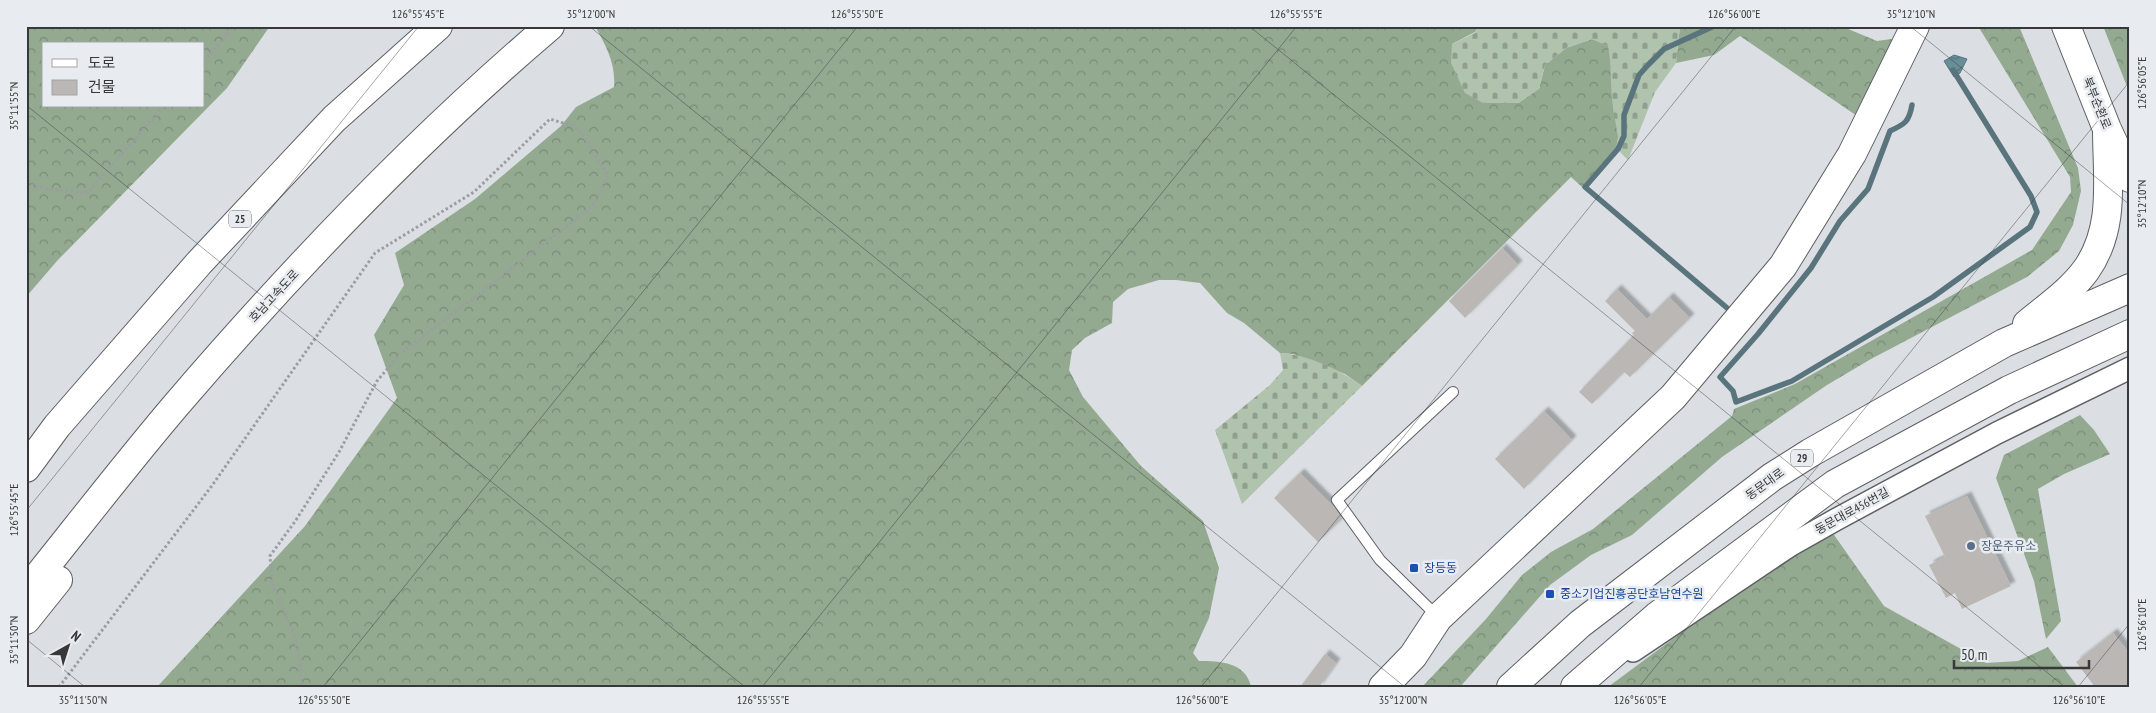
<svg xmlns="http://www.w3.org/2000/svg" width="2156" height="713" font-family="'PT Sans Narrow','Noto Sans KR',sans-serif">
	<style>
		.forest { fill: url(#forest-crowns); fill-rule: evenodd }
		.cemetery { fill: url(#cemetery-stones) }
		.water { fill: url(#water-waves); stroke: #59747c }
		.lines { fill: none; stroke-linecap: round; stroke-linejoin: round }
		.stream { stroke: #59747c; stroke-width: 5.5 }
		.building { fill: #bbb7b4; filter: url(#shadow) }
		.lane-casing { stroke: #5d6064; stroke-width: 12 }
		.street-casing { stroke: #5d6064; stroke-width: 24 }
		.secondary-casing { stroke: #5d6064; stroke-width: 30 }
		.primary-casing { stroke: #5d6064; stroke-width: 30 }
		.highway-casing { stroke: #5d6064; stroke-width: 30 }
		.path { stroke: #9b9ea1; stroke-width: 3; stroke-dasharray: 2.5 2.5; stroke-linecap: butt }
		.lane { stroke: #fff; stroke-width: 10 }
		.street { stroke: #fff; stroke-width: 21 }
		.secondary { stroke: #fff; stroke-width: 28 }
		.primary { stroke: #fff; stroke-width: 28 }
		.highway { stroke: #fff; stroke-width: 28 }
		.ticks { fill: none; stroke: #363839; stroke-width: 1; stroke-opacity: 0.45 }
		.service-dot { fill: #5c6f8a; stroke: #e8ecf0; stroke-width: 2 }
		.transit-dot { fill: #1a4fb4; stroke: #e8ecf0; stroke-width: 2 }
		.labels { text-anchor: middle; stroke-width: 5; stroke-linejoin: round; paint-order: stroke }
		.shield { fill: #e8ecf0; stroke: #6b6e70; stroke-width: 1 }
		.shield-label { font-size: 11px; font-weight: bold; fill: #363839 }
		.street-label { font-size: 12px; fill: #363839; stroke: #e8ecf0 }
		.service-label { font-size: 12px; fill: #4e5e75; stroke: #e8ecf0; text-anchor: start }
		.transit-label { font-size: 12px; fill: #164399; stroke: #e8ecf0; text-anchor: start }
		.neatline { fill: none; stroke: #363839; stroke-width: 2 }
		.ticks-label { font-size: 12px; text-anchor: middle; fill: #363839 }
	</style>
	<defs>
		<pattern id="forest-crowns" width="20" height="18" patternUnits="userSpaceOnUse" patternTransform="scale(1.25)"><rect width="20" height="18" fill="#93aa91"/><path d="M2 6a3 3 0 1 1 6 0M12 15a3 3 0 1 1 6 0" fill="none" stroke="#798b77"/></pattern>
		<pattern id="cemetery-stones" width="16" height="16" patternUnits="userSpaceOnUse" patternTransform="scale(1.25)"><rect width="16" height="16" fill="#afc3ad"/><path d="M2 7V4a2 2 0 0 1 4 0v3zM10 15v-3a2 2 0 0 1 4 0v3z" fill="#8f9f8e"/></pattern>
		<pattern id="water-waves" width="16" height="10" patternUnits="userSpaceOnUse" patternTransform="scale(1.25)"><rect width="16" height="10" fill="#688e98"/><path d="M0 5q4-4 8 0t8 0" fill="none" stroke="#56757d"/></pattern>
		<filter id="shadow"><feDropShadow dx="4.5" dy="-4.5" stdDeviation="1" flood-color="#0004"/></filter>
	</defs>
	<rect width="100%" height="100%" fill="#dbdfe3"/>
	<path class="forest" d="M26,26H270L227,88L57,261L26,297ZM44,44H204V106H44Z
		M595,26H1479L1475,32L1452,44L1539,89L1545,65L1566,48L1592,39L1609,46L1612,69L1613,106L1619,135L1616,148L1582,187L1571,177L1362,386L1345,374L1293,354L1280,353L1244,323L1227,313L1200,283L1176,280H1159L1128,289L1113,302L1112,323L1085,338L1072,350L1069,370L1083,397L1141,466L1203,521L1219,568L1209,618L1193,653L1199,661C1220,661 1246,662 1251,687H157L305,526L397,398L374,335L404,285L395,253L475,199L561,126L576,107L614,87C616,64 606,46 595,26Z
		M1680,26H1841L1877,41L1898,38L1860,118L1740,36L1714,55L1676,63Z
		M1978,26H2019L2078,168L2081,191L2073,225L2059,251L2027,277L1871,359L1827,385L1722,457L1632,535L1591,555L1550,585L1460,687H1422L1486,619L1522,575L1551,552L1593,529L1732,416L1734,409L1795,384L2032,250L2071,192L2070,177Z
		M2103,26H2130V89L2126,84Z
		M2080,415L2094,430L2110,454L2064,474L2038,489L2061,621L2046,639L2034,581L1996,478L2004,455Z
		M1832,532L1884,606L1986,663L2018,661L2048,647L2078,687H1608L1736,592Z"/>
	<path class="cemetery" d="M1479,26H1680L1676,63L1655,92L1628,160L1616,148C1620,131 1614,123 1613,106C1610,86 1612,66 1608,46L1592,39L1566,48L1545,65L1539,89L1519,103H1483L1465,93L1451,63L1452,44L1475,33Z
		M1280,353C1308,355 1339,369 1362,386L1242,504L1215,430L1270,385L1283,370Z"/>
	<path class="water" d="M1954,55L1967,59L1960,73L1954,77L1944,61Z"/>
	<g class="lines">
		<path class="stream" d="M1714,26L1664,49L1648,65L1639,75L1624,115V136L1618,149L1585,187L1733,313
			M1912,105C1909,122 1905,124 1890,131L1868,189L1840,221L1811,268L1758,334L1720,377L1733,391L1736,402L1792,381L1933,297L2030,227L2037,212L2031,196L1953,70"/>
	</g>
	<path class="building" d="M1502,248L1518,265L1465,318L1449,301Z
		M1617,289L1647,319L1669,297L1690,318L1630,377L1624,372L1592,404L1579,392L1634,335L1632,333L1635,331L1605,301Z
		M1544,411L1572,440L1524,489L1495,459Z
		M1300,473L1333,506L1342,519L1318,542L1274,498Z
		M1967,496L2011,586L1962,609L1955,593L1946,598L1929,565L1945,557L1925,516Z
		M2113,633L2130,654V687H2095L2076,662Z
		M1325,654L1336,663L1319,687H1300Z"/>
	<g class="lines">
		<defs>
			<path id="lane" d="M1437,616L1380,560L1337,500L1453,392"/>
			<path id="street" d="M1633,651L1791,545L1837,519L1997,433L2130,368"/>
			<path id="secondary" d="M1383,687L1413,656L1438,618L1673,397L1783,266L1852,154L1915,26"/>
			<path id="primary" d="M2066,26L2107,129L2130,178
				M2027,324C2046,308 2071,291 2086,270C2116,228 2107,178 2107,129
				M1511,687L1580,624L1772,477L1810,453L2004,343L2130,288
				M1575,687L1657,616L1835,484L2009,390L2130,334"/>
			<path id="highway" d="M26,468L57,426L199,263L334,119L438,26
				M26,591C76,529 125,465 177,404C292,270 415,141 550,26
				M26,620L58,580"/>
		</defs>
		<use href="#lane" class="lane-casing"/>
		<use href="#street" class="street-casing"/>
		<use href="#secondary" class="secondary-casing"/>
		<use href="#primary" class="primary-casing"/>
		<use href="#highway" class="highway-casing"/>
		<path class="path" d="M204,61L234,26
			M26,184L48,189L87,193L164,106
			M59,687L211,487L375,253L474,192L550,119L573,126L581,132L608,176L593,206L400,354L377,381L339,452L296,520L270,556L272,585L294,634L300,661L301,687"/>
		<use href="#lane" class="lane"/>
		<use href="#street" class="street"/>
		<use href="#secondary" class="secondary"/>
		<use href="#primary" class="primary"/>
		<use href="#highway" class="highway"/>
	</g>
	<path class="ticks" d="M589,26L1405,687M1249,26L2065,687M1910,26L2130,205M26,105L745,687M26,511L419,26M26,639L85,687M323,687L858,26M762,687L1297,26M1201,687L1736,26M1639,687L2130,81M2078,687L2130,623"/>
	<circle class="service-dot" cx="1971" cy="546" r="5"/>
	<g class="transit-dot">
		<rect x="1409" y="563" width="10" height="10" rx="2.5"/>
		<rect x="1545" y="589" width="10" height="10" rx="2.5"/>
	</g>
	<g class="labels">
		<g class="shield">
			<rect x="229" y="210.5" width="22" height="17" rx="4"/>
			<rect x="1791" y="449.5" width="22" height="17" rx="4"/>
		</g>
		<g class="shield-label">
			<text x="240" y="223">25</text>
			<text x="1802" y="462">29</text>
		</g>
		<g class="street-label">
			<text transform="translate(2097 103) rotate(68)" y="4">북부순환로</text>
			<text transform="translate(274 296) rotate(-47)" y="4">호남고속도로</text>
			<text transform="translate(1765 484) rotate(-36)" y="4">동문대로</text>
			<text transform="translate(1852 511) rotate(-29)" y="4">동문대로456번길</text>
		</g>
		<g class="service-label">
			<text x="1981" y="550">장운주유소</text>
		</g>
		<g class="transit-label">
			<text x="1424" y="572">장등동</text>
			<text x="1560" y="598">중소기업진흥공단호남연수원</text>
		</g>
	</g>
	<rect width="2156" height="713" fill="none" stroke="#e8ecf0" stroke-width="55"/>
	<rect x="42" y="42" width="162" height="65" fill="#e8ecf0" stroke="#a1a4a7"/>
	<rect x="52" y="59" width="25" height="8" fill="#ffffff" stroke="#a1a4a7"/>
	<text x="88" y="68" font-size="15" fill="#363839">도로</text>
	<rect x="52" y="80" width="25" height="15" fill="#bbb7b4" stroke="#a1a4a7"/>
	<text x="88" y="92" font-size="15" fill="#363839">건물</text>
	<g transform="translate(68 646) rotate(39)" stroke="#e8ecf0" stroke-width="4" paint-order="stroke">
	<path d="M0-4L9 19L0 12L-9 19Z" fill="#363839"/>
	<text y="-8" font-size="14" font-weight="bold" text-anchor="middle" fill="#363839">N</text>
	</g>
	<path d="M1954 660v8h135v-8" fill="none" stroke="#363839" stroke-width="2.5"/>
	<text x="1961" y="660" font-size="15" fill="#363839" stroke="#e8ecf0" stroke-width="4" paint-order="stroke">50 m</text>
	<rect x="28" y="28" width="2100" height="658" class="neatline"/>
	<g class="ticks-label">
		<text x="418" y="18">126°55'45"E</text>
		<text x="591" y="18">35°12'00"N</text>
		<text x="857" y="18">126°55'50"E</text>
		<text x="1296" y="18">126°55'55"E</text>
		<text x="1734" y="18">126°56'00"E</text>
		<text x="1911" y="18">35°12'10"N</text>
		<text transform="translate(2142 83) rotate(-90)" y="4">126°56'05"E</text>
		<text transform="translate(14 106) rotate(-90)" y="4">35°11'55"N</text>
		<text transform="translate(2142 204) rotate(-90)" y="4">35°12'10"N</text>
		<text transform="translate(14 510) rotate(-90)" y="4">126°55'45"E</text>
		<text transform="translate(2142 625) rotate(-90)" y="4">126°56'10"E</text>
		<text transform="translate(14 640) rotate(-90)" y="4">35°11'50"N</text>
		<text x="83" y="704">35°11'50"N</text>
		<text x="324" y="704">126°55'50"E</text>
		<text x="763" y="704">126°55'55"E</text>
		<text x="1202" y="704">126°56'00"E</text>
		<text x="1403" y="704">35°12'00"N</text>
		<text x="1640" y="704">126°56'05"E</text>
		<text x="2079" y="704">126°56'10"E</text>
	</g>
</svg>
